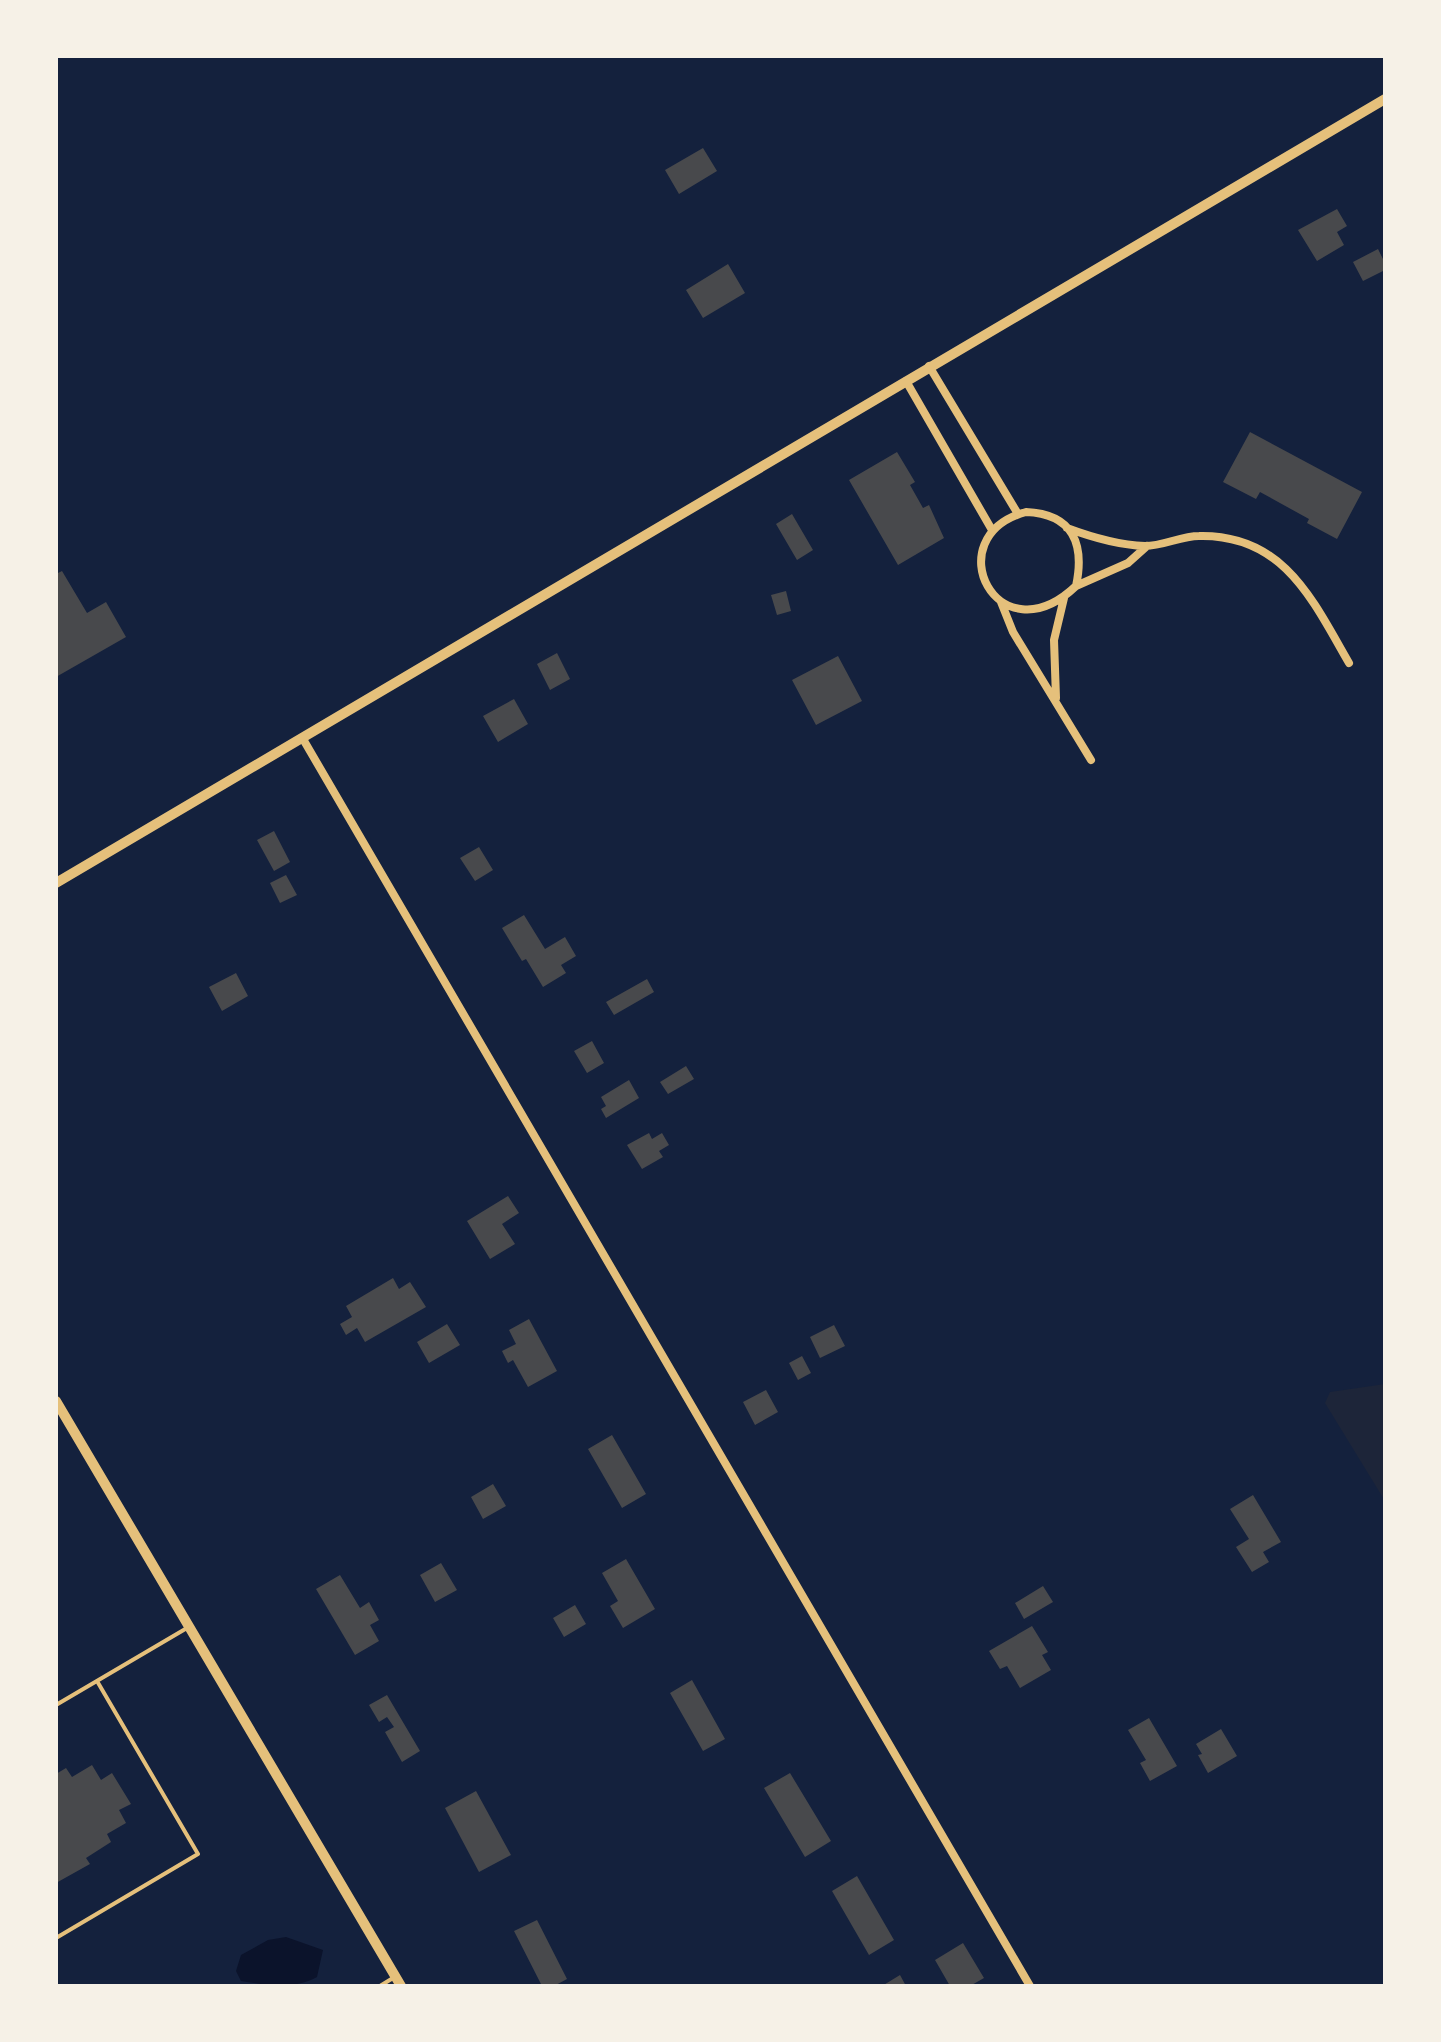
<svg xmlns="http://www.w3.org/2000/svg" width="1441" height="2042" font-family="'Asap Condensed',sans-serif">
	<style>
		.green { fill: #1d2539 }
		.water { fill: #0b132b }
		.building { fill: #48494c }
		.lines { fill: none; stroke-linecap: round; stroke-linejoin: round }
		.service { stroke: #e5c07b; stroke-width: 4 }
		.minor { stroke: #e5c07b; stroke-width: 8 }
		.tertiary { stroke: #e5c07b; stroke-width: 10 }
	</style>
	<rect width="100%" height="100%" fill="#14213d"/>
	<path class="green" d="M1385,1384V1501L1325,1403L1330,1392Z"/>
	<path class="water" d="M286,1937L323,1950L317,1977C293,1990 267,1985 241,1981L236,1971L241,1955L268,1940Z"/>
	<path class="building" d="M703,148L717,171L679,194L665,170Z
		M1337,209L1347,226L1337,232L1344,245L1317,261L1298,230Z
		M1378,249L1385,263V270L1363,281L1353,262Z
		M728,264L745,293L703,318L686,290Z
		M1250,432L1362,492L1337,539L1307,523L1309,519L1260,492L1256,499L1223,482Z
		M897,452L915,482L910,485L923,508L929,505L944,538L898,565L849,480Z
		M792,514L813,550L797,560L776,524Z
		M62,571L87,613L106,602L126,637L56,677V574Z
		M786,591L791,611L777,615L771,595Z
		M557,653L570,679L550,690L537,664Z
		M838,656L862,701L816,725L792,680Z
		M514,699L528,724L498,742L483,716Z
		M274,831L290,862L274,871L257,840Z
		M479,847L493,870L475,881L460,858Z
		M286,875L297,895L280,903L270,883Z
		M524,915L545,949L565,937L576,956L561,965L566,973L543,987L526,959L522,961L502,928Z
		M236,973L248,996L222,1011L209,987Z
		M647,979L654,992L614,1015L606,1002Z
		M592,1041L604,1063L587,1073L574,1051Z
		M686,1066L694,1079L668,1094L660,1082Z
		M629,1080L639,1098L606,1118L601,1109L606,1106L601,1097Z
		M649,1133L652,1139L662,1133L669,1145L659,1151L663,1157L642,1169L627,1145Z
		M508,1196L519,1213L502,1224L515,1244L490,1259L467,1221Z
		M393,1278L399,1289L410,1282L426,1307L365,1342L357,1328L346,1335L340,1324L352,1317L346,1306Z
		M529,1319L557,1371L528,1387L513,1360L508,1363L502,1351L516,1344L509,1330Z
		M447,1324L460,1345L429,1363L417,1342Z
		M834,1325L845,1346L820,1358L810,1337Z
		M802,1356L811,1373L798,1380L789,1363Z
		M766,1390L778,1412L755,1425L743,1402Z
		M612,1435L646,1494L622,1508L588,1449Z
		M493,1484L506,1506L483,1519L471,1497Z
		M1253,1495L1281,1542L1263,1552L1269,1562L1252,1572L1236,1547L1249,1539L1230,1509Z
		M626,1559L655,1609L623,1628L610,1606L618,1601L602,1573Z
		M441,1563L457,1590L435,1602L420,1575Z
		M340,1575L360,1608L369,1602L379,1620L370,1625L379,1641L355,1655L316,1589Z
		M1043,1586L1053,1602L1024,1619L1015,1603Z
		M575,1605L586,1624L564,1637L553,1618Z
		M1032,1626L1048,1652L1042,1655L1051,1670L1020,1688L1007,1666L1000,1669L989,1651Z
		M692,1680L725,1739L703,1751L670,1693Z
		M387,1695L420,1751L402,1762L385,1732L394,1727L387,1717L379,1722L369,1705Z
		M1149,1718L1177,1766L1150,1781L1140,1763L1146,1760L1128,1730Z
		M1221,1729L1237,1756L1208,1773L1198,1755L1202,1754L1196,1744Z
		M92,1765L101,1780L112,1773L131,1804L119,1810L126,1823L107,1834L111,1842L86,1858L90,1864L56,1883V1774L66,1768L72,1777Z
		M790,1773L831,1841L805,1857L764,1788Z
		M476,1791L511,1855L479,1872L445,1808Z
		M857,1876L894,1940L869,1955L832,1891Z
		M537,1920L567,1979L554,1986H542L514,1931Z
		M963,1943L984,1978L970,1986H950L935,1960Z
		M900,1975L906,1986H882Z"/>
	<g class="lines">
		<path class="service" d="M56,1705L187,1628
			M56,1938L198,1854L97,1681
			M380,1986L393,1978"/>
		<path class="minor" d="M929,366L1018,514
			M906,381L992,530
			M1026,512C1073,514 1085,544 1076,586C998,660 935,537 1026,512Z
			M1067,528C1091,537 1119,545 1145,546C1163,546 1181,536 1199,536C1284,534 1313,601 1349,663
			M1076,586L1128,563L1147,546
			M1001,602L1013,632L1091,760
			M1056,698L1054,640L1064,598
			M303,739L1030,1986"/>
		<path class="tertiary" d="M56,883L1385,99
			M56,1401L401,1986"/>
	</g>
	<rect width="1441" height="2042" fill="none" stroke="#f6f1e7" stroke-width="116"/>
</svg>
